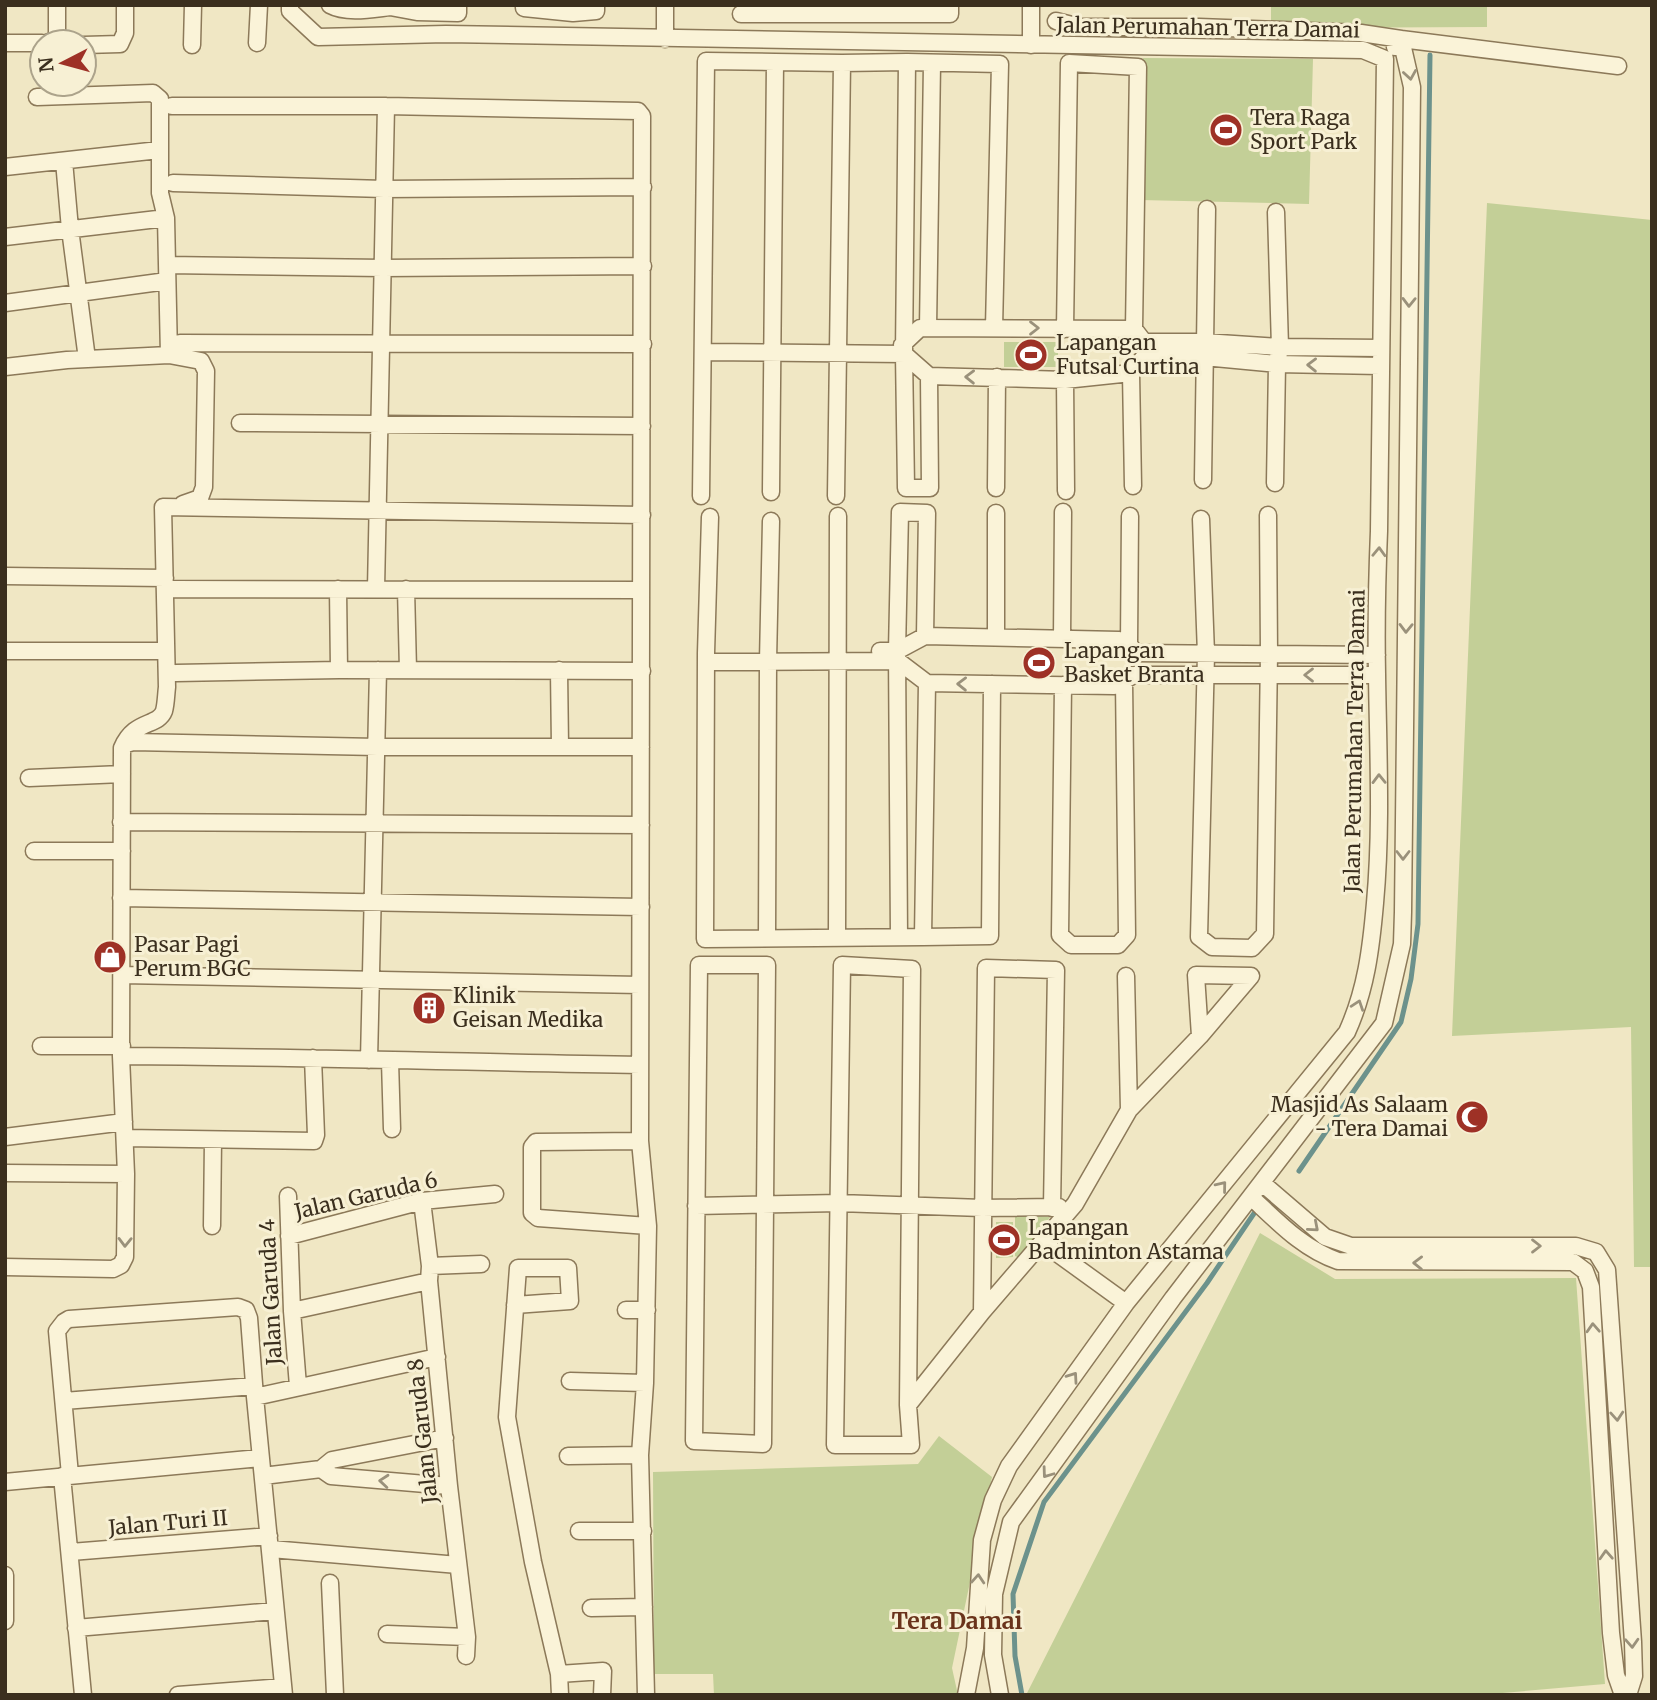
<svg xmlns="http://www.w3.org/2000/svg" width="1657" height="1700" font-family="Merriweather,serif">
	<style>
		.green { fill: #c3cf97 }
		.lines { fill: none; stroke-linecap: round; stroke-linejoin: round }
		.stream { stroke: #6c928c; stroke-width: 5 }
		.minor-casing { stroke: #8c7959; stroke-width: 19 }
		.minor { stroke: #faf3d8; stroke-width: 16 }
		.oneway { stroke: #9a917b }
		.labels { text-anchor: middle; stroke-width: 6; stroke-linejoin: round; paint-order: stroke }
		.street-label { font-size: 21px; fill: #3b2f1e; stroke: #f7f0d4 }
		.poi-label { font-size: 21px; fill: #3b2f1e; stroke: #f7f0d4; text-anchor: start }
		.neighbourhood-label { font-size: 23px; font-weight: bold; fill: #6a331b; stroke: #f7f0d4 }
	</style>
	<rect width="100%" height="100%" fill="#f0e7c4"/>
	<path class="green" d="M1271,5H1487V27L1271,28Z
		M1143,58L1313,59L1309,204L1140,200Z
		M1487,203L1652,220V1267H1634L1631,1027L1452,1036Z
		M1004,342H1058V367H1004Z
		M1025,652H1053V674H1025Z
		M1015,1215L1050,1217L1022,1259L1015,1256Z
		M996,1222H1013V1257L996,1258Z
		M1260,1233L1335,1279L1576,1278L1605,1684L1479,1695H1026Z
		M939,1436L992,1477L952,1668L958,1695H714L713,1674H654L653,1472L918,1464Z"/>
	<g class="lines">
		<path class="stream" d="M1299,1171L1401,1022L1411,979L1418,924L1430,55
			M1022,1695L1015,1656L1013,1594L1044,1502L1207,1283L1257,1209"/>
		<defs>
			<path id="minor" d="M290,5V11L318,37L446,34L1363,50L1385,59L1379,531C1377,579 1376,626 1377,674C1378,751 1382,827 1375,903C1371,949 1366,990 1347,1032L1126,1303L1009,1466L993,1500L982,1540L975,1648L966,1695
				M330,5C347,14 372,9 390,7
				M390,5V7L417,12L458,13V5
				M524,5V8L573,13L596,11V5
				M741,14H950V5
				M665,39V5
				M49,42L57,41V5
				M5,43H42
				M257,43L259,5
				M84,45L120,44L125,33V5
				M192,45L193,5
				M1031,45V5
				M1395,47L1401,39L1618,66
				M37,97L153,93L160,99V193L166,218L169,355L201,361L206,371L204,487L200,498L183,504
				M172,106H386L638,111L642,116L640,1141L648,1226L645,1383L640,1455L646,1695
				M64,161L70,229L87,359
				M5,167L159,150
				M173,183L384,189L643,187
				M5,237L166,218
				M167,265L383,268L643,266
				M5,303L167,281
				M928,328L932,64
				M1065,329L1069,63L1138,67L1134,329
				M180,343L643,344
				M902,345L920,328L1134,329L1144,342H1204L1280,347L1381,348
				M703,352L904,354L929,376L1065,380L1131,373L1144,357H1204L1277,364L1380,366
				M5,367L67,360L169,355
				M1131,373L1133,486
				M929,376L930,488H906L904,354L907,62L1000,64L994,328
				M1065,380L1066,491
				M240,423L642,426
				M1203,480L1207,209
				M1275,483L1277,364L1280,347L1276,212
				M996,488L997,377
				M771,492L775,62L842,63
				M701,496L706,61L775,62
				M836,496L842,63L907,62
				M996,513V637
				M710,517L706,653L705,939L923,937
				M1201,519L1206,654L1199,937L1212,947L1252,948L1265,934L1269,654L1268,515
				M5,576L165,578
				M173,589L640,590
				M338,589L339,670
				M376,589L386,106
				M406,589L408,670
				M1062,639L1063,512
				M1129,644L1130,516
				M5,651H166
				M880,651H897L925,636L1119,640L1129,644L1135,653L1377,655
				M706,662L898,661L927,683L1114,686L1134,675H1377
				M559,670L560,747
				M176,673L339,670L642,671
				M927,683L923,937L990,936L992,684
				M1063,685L1060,935L1071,945H1118L1127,935L1124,681
				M122,748C134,719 158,727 164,711C166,704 166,695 167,687L163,507L642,515
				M29,778L122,774
				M121,822L641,825
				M34,851H122
				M121,898L641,907
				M899,937L897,651L900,512L927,513L925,636
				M767,938L768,661L771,521
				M837,938L838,516
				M699,965H767L763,1444L694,1441Z
				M842,965L912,969L908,1405L911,1445H835Z
				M122,975L640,985
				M1126,976L1129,1110
				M41,1046H122
				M121,1056C294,1057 467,1062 640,1065
				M369,1060L378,670
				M390,1061L392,1129
				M5,1137L124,1122
				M125,1138L314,1141L316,1135L313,1058
				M640,1141L536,1142L532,1147V1213L538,1218L648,1226
				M5,1173L126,1174
				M1262,1183L1325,1237L1351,1246H1576L1596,1252L1607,1270L1633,1642L1634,1676L1628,1695
				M288,1196L292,1311L298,1386
				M1251,1197C1278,1222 1303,1249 1338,1261L1573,1262L1585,1271L1591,1287L1611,1633L1616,1675L1623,1695
				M422,1201L430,1266L429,1281L449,1486L467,1637L466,1656
				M696,1206L839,1203L982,1208L1059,1207
				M212,1226L213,1140
				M289,1236L422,1201L495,1194
				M1043,1243L1126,1303
				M430,1266L481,1264
				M5,1267L113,1269L121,1265L125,1257L126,1174L121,1056L122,748L126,744L133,742L377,747H641
				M515,1305L570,1301L568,1268H518L507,1417L533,1562L559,1674L560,1695
				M626,1310H647
				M292,1311L429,1281
				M982,1312L986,968L1056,970L1052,1208
				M570,1381L645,1383
				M255,1397L437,1357
				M64,1401L254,1386
				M908,1405L982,1312L1075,1204L1129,1110L1200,1036L1251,976L1196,975L1200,1036
				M568,1456L640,1455
				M321,1469L331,1476L449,1486
				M70,1475L57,1331L64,1322L69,1319L238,1307L246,1310L249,1318L255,1397L284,1695
				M62,1476L83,1695
				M263,1476L321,1469L332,1460L445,1438
				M5,1482L260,1458
				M579,1531H643
				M271,1549L458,1565
				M71,1552L269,1536
				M5,1575V1621
				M330,1583L335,1695
				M591,1608L644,1607
				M76,1628L275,1611
				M387,1634L467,1637
				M559,1674L603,1671L602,1695
				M178,1695L283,1687
				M1000,1695L993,1655L994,1594L1011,1522L1173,1298L1384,1023L1402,944L1403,912L1412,87L1401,39L1361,33L1199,27H1080L1056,21"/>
		</defs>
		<use href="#minor" class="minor-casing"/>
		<use href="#minor" class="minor"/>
	</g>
	<defs><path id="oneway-chevron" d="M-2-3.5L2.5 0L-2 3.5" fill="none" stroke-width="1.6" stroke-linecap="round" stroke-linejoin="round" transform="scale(1.75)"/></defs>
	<g class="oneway">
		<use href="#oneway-chevron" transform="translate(1410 75) rotate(81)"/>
		<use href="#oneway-chevron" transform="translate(1409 302) rotate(91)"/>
		<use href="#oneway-chevron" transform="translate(1034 328)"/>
		<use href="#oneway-chevron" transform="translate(1312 365) rotate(-179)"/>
		<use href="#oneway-chevron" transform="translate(970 377) rotate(-179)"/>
		<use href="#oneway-chevron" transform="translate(1379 552) rotate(-88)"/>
		<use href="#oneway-chevron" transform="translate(1406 628) rotate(91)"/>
		<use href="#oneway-chevron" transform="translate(1309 675) rotate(-180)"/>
		<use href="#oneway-chevron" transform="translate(962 684) rotate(-179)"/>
		<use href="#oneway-chevron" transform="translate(1379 779) rotate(-91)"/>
		<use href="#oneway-chevron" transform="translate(1403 855) rotate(90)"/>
		<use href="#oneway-chevron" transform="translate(1358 1005) rotate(-71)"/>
		<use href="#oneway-chevron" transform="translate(1222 1186) rotate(-51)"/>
		<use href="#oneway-chevron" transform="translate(1314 1227) rotate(41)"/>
		<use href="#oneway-chevron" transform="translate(125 1242) rotate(91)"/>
		<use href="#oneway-chevron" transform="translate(1536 1246)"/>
		<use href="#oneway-chevron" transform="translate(1418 1263) rotate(-179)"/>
		<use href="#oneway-chevron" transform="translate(1593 1328) rotate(-93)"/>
		<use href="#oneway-chevron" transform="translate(1073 1377) rotate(-55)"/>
		<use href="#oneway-chevron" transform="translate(1617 1416) rotate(86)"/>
		<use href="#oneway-chevron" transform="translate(1047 1473) rotate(126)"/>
		<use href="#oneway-chevron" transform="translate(384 1481) rotate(-175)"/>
		<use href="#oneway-chevron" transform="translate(1606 1555) rotate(-93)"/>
		<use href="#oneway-chevron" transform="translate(978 1579) rotate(-86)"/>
		<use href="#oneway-chevron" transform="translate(1632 1643) rotate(87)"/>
	</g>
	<defs>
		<symbol id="stadium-disc" viewBox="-11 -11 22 22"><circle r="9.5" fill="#9e3126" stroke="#f7f0d4"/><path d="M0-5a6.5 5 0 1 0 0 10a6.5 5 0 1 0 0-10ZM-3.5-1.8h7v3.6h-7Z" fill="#fff"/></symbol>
		<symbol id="shop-disc" viewBox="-11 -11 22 22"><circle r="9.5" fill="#9e3126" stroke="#f7f0d4"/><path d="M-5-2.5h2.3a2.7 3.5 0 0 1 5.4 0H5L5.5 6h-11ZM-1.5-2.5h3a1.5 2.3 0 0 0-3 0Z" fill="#fff"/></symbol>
		<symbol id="building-disc" viewBox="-11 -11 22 22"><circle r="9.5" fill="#9e3126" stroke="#f7f0d4"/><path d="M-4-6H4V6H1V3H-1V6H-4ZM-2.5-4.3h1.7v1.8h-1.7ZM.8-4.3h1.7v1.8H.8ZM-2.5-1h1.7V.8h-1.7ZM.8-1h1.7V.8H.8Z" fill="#fff"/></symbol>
		<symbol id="mosque-disc" viewBox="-11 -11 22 22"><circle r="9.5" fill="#9e3126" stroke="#f7f0d4"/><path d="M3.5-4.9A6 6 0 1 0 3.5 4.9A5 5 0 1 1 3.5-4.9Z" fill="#fff"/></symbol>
	</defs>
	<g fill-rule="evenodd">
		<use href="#stadium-disc" x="1207" y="111" width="38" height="38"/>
		<use href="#stadium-disc" x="1012" y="336" width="38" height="38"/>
		<use href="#stadium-disc" x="1020" y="644" width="38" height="38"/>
		<use href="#shop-disc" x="91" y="938" width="38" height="38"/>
		<use href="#building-disc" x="410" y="989" width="38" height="38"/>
		<use href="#mosque-disc" x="1453" y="1098" width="38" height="38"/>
		<use href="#stadium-disc" x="985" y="1221" width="38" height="38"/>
	</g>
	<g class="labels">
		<g class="street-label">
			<text transform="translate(1208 28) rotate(1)" y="7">Jalan Perumahan Terra Damai</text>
			<text transform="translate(1355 741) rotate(-89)" y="7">Jalan Perumahan Terra Damai</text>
			<text transform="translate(366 1196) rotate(-13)" y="7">Jalan Garuda 6</text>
			<text transform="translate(271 1292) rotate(-93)" y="7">Jalan Garuda 4</text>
			<text transform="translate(423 1431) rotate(-96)" y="7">Jalan Garuda 8</text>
			<text transform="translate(168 1523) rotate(-5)" y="7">Jalan Turi II</text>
		</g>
		<g class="poi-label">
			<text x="1250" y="125">Tera Raga<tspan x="1250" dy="24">Sport Park</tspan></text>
			<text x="1056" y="350">Lapangan<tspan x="1056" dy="24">Futsal Curtina</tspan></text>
			<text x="1064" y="658">Lapangan<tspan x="1064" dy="24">Basket Branta</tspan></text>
			<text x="134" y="952">Pasar Pagi<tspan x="134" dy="24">Perum BGC</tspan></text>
			<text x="453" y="1003">Klinik<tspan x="453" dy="24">Geisan Medika</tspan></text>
			<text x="1448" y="1112" text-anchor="end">Masjid As Salaam<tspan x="1448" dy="24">- Tera Damai</tspan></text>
			<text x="1028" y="1235">Lapangan<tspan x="1028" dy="24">Badminton Astama</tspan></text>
		</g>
		<g class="neighbourhood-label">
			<text x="957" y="1629">Tera Damai</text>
		</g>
	</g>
	<rect width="1657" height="1700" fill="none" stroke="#3b2f1e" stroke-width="14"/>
	<g transform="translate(63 63) rotate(264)"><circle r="33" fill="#f7f0d4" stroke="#aca38b" stroke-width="2"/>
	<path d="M0-5L12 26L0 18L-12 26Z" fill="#9e3126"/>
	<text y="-10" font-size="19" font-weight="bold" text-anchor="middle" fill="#3b2f1e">N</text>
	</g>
</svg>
